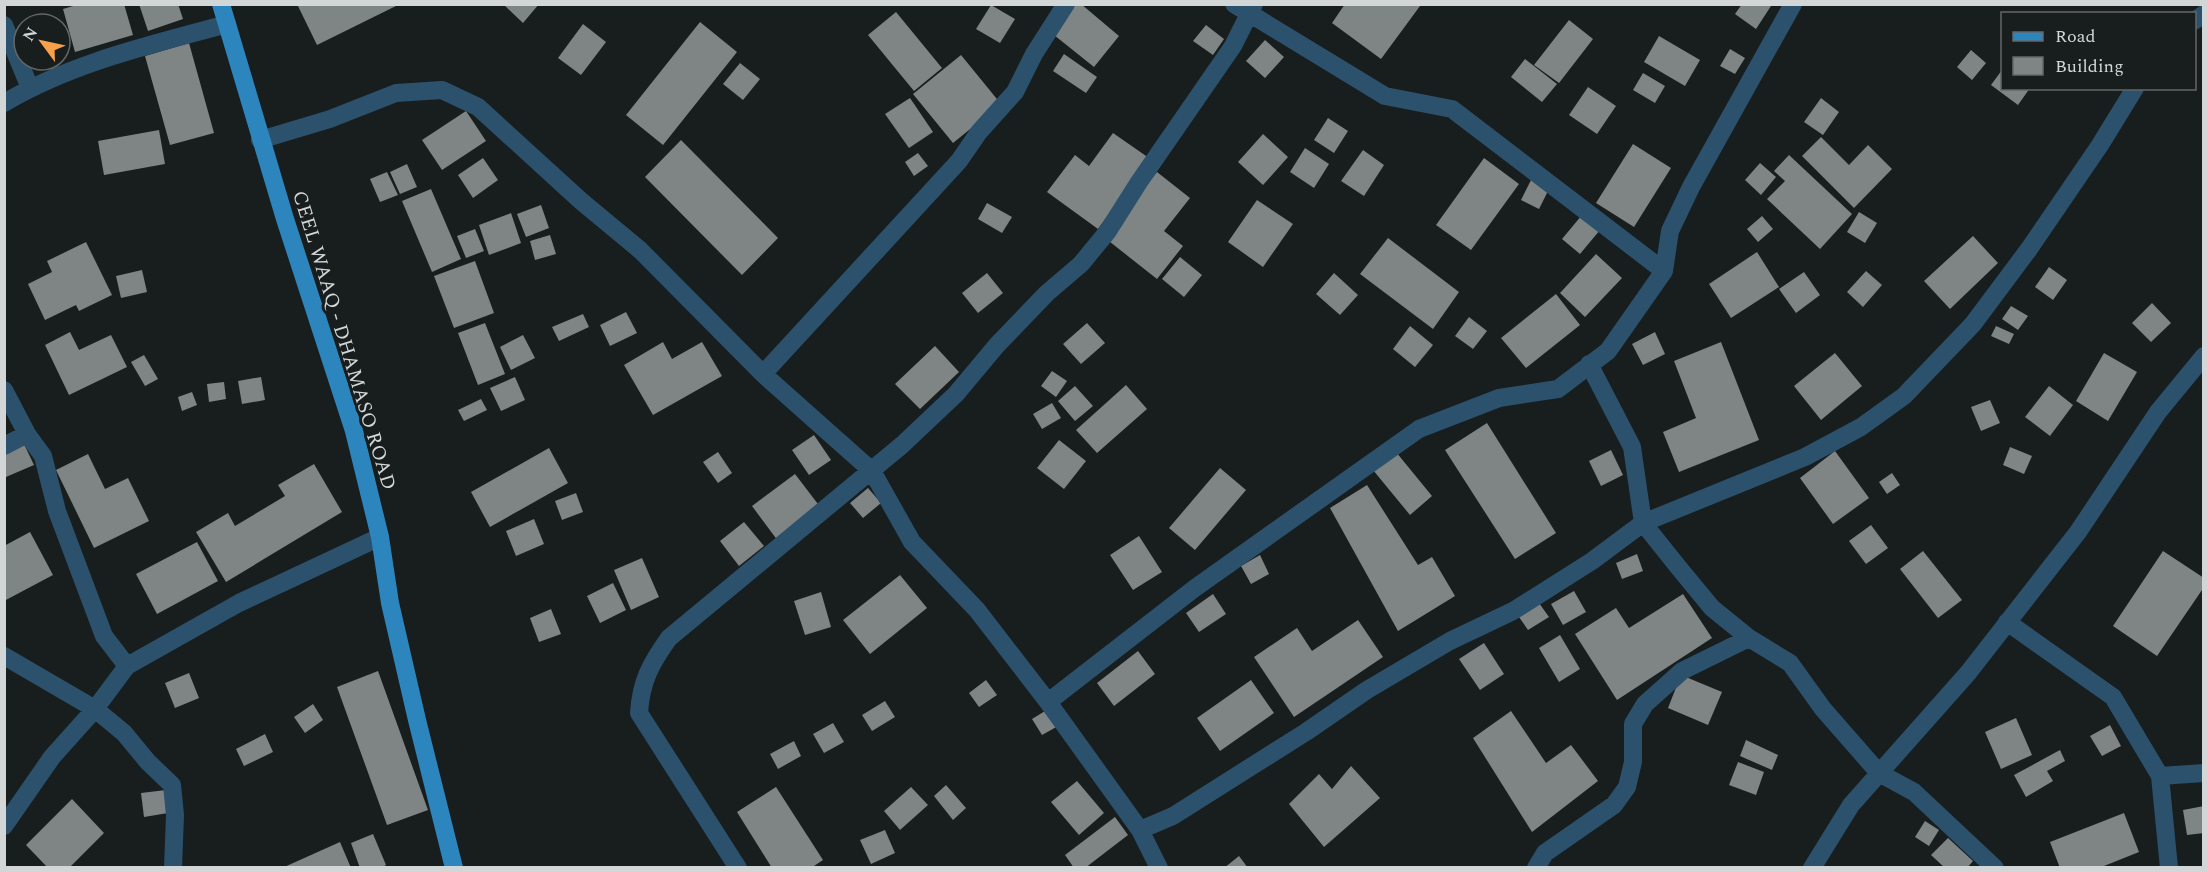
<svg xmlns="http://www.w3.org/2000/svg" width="2208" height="872" font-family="Spectral,serif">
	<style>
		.building { fill: #7f8584 }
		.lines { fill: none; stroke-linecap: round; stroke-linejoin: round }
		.minor { stroke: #2b516c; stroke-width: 18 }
		.major { stroke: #2d85bd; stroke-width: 18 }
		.labels { text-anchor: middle; stroke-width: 6; stroke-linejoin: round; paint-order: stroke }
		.street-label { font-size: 20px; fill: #d3d6d7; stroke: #181d1e }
	</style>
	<rect width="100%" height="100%" fill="#181d1e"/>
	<path class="building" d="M80,4H124L133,35L75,52L63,9Z
		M139,4H178L183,19L148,31Z
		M297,4H400L317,45Z
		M503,4H539L523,23Z
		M1070,4H1081L1119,36L1094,67L1049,31Z
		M1345,4H1418L1420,6L1381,59L1332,23Z
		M1742,4H1769L1771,6L1756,29L1735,14Z
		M991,5L1015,19L1000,43L976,29Z
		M896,12L942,68L914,91L868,35Z
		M1569,20L1593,39L1559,83L1534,65Z
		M700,22L737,52L663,145L626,115Z
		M583,24L606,42L581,75L558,58Z
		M1206,25L1224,39L1213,55L1193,41Z
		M1659,36L1700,60L1685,86L1644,62Z
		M1265,40L1284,57L1265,78L1246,61Z
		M189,43L214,133L170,145L145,56Z
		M1730,49L1745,58L1735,74L1720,66Z
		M1971,50L1986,63L1972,80L1957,67Z
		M1064,54L1097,77L1086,93L1053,71Z
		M961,55L1001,104L953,143L913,94Z
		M1525,59L1557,84L1542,102L1511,77Z
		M740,63L760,79L743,100L723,84Z
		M2002,70V88H2030L2018,105L1991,85Z
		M1643,73L1665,86L1655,103L1633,90Z
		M1588,87L1616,106L1597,134L1569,115Z
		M910,98L933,132L909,148L885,114Z
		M1821,98L1839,112L1823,135L1804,122Z
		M466,111L486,141L442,170L422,140Z
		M1328,118L1348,131L1334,153L1314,140Z
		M159,130L165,164L104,175L98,141Z
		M1113,133L1149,158L1098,229L1047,192L1075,155L1089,166Z
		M1263,134L1288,157L1263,185L1238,162Z
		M1821,137L1849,165L1868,145L1892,169L1854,208L1802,156Z
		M681,140L778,238L742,275L645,177Z
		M1633,144L1671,168L1634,227L1596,203Z
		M1305,148L1329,164L1314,188L1290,172Z
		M1363,150L1384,165L1364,196L1341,181Z
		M918,153L928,166L914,176L905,162Z
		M1789,155L1852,214L1820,249L1767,199L1785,181L1774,171Z
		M483,158L498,180L473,198L458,175Z
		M1484,158L1519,184L1471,250L1436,225Z
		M1760,163L1776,177L1761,195L1745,180Z
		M407,164L417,187L400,194L390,172Z
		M387,172L398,195L380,202L370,179Z
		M1157,172L1190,198L1164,231L1183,246L1157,279L1105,238Z
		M1533,176L1551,185L1539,209L1521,200Z
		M431,189L461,259L432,272L402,201Z
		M1257,200L1293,224L1263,267L1228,242Z
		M987,203L1012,217L1002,233L978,219Z
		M541,205L549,228L526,237L517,214Z
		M1859,212L1877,223L1865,243L1847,232Z
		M511,213L521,243L489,255L479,225Z
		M1582,215L1600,230L1580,254L1562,239Z
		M1762,216L1773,229L1758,242L1747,229Z
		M475,229L484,251L466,258L457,236Z
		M550,235L556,254L535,260L530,241Z
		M1973,236L1998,263L1950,309L1924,281Z
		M1388,238L1459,292L1433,329L1360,274Z
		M86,242L112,295L79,311L76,305L45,320L28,284L52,272L47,261Z
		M1757,252L1779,287L1731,318L1709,284Z
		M1596,254L1622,278L1585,317L1560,293Z
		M1180,257L1202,275L1184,297L1162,279Z
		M475,261L494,313L454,328L434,276Z
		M2049,267L2067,280L2053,300L2035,287Z
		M142,270L147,292L121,298L116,276Z
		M1866,271L1882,285L1863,307L1847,292Z
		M1804,272L1820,295L1796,313L1779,289Z
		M987,273L1003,293L978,313L962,293Z
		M1334,273L1358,295L1340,315L1316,294Z
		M1556,294L1580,325L1526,368L1501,338Z
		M2152,303L2171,323L2151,342L2132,323Z
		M2011,306L2028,316L2018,330L2002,319Z
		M626,312L637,333L610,346L600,325Z
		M583,314L589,327L559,341L552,327Z
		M1469,317L1487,331L1473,349L1455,336Z
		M485,323L505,374L478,385L458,333Z
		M1087,323L1105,343L1081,364L1063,344Z
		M1410,326L1433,345L1415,367L1393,349Z
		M1996,326L2014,334L2009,344L1991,336Z
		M70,332L79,350L111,335L127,367L69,395L45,345Z
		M1655,332L1665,354L1643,365L1632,344Z
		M523,335L535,358L511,370L500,347Z
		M663,342L672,359L702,342L722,376L653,415L624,365Z
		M1721,342L1759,440L1679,472L1663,432L1696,418L1674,361Z
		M935,346L959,372L920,409L895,384Z
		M1835,353L1862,386L1821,420L1794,386Z
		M2104,353L2137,372L2108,421L2076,401Z
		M144,355L158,379L145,386L131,362Z
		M1052,371L1067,381L1056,397L1041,386Z
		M261,377L265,400L242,404L238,381Z
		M515,377L525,400L501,411L490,388Z
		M224,382L226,399L209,402L207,384Z
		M1126,385L1147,409L1097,453L1076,430Z
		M1075,386L1093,406L1075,421L1058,401Z
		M2049,386L2073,405L2050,436L2025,417Z
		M192,392L197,405L182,411L178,397Z
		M481,399L487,410L464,421L458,410Z
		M1990,400L2000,423L1981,431L1971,407Z
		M1052,403L1061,418L1042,429L1033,414Z
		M1487,423L1556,533L1515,559L1445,450Z
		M814,435L831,460L809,475L792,450Z
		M1059,440L1086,461L1064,489L1037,468Z
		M24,444L34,465L6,477L4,453Z
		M2010,447L2032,456L2024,474L2003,465Z
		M549,448L568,483L490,527L471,492Z
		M1611,450L1623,475L1601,486L1589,461Z
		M1835,451L1869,498L1833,524L1800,478Z
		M718,452L732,473L718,483L703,462Z
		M1396,452L1432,496L1410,515L1373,470Z
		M88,454L105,489L128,478L149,521L94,548L56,470Z
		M314,464L342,512L226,582L196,532L228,513L235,526L285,496L278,485Z
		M1220,468L1246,490L1195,550L1169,528Z
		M1892,473L1900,485L1887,494L1879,482Z
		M795,474L821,508L778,541L752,506Z
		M1367,485L1418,565L1432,557L1455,596L1398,631L1330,508Z
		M868,488L881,503L863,518L850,503Z
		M576,493L583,512L562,520L555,501Z
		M534,519L544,544L516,556L506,531Z
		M744,522L764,546L739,566L720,541Z
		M1871,525L1888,548L1866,564L1849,541Z
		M30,532L53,575L4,601V546Z
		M1139,536L1162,572L1133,590L1110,555Z
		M197,542L218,581L157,614L136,574Z
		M1923,551L1962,600L1938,618L1900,569Z
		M2163,551L2204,578V587L2157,656L2113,626Z
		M1637,554L1643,571L1622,579L1616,563Z
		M1260,555L1269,574L1251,584L1241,566Z
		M642,558L659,597L631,610L614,570Z
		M900,575L927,608L870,654L843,620Z
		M613,583L626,610L600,623L587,596Z
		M1574,591L1586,612L1563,625L1551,604Z
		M821,592L831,627L805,635L794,601Z
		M1213,594L1226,614L1199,632L1186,613Z
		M1683,594L1712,638L1617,700L1575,634L1616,608L1629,628Z
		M1539,603L1549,617L1528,630L1519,617Z
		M551,609L561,634L539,642L530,618Z
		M1358,620L1383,657L1294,717L1254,657L1297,628L1312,651Z
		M1560,635L1580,669L1559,682L1539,648Z
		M1484,643L1504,674L1480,690L1459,659Z
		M1138,651L1155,674L1114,706L1097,683Z
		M378,671L428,810L387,825L337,687Z
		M189,673L199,698L175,708L165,683Z
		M1681,675L1722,692L1708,725L1668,708Z
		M986,680L997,695L979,707L969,693Z
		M1251,680L1274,713L1220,751L1197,718Z
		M885,701L895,717L872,731L862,715Z
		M313,704L323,720L305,733L294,717Z
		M1050,708L1060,725L1042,735L1032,719Z
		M1511,711L1546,763L1571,745L1598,781L1532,832L1473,738Z
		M2016,718L2032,755L2001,769L1985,732Z
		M833,723L844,742L824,753L813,734Z
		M2110,725L2121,746L2102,756L2090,736Z
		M265,734L273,752L244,766L236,749Z
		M1746,740L1778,755L1772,770L1740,756Z
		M794,741L801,756L778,769L770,754Z
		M2060,750L2065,761L2047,771L2053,781L2026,797L2014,775Z
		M1738,762L1764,772L1756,795L1729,785Z
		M1351,766L1380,798L1324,847L1289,804L1319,774L1332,789Z
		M1077,781L1104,813L1079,835L1051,802Z
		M946,785L966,808L953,820L934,796Z
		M776,787L823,860L811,868H772L737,812Z
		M911,787L928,805L900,830L884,811Z
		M166,790L168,813L144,817L141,793Z
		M72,799L104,833L69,868H48L26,845Z
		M2204,806V833L2187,835L2183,810Z
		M2124,813L2139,852L2099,868H2060L2050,842Z
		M1115,817L1128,835L1085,868H1074L1065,855Z
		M1925,821L1939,830L1929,846L1915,837Z
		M885,830L895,853L871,864L860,840Z
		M373,834L386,865L381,868H360L351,843Z
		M1948,838L1973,861L1967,868H1945L1931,855Z
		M340,842L351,868H282Z
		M1239,856L1248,868H1224Z"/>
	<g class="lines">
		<path class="minor" d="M1234,4L1385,96L1452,109L1664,271
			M2194,21L2204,14
			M4,25L30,88
			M4,103C73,62 151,45 227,24
			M260,140L330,119L396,93L442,90L478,107L581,201L640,250L763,374L872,471L912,542L977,610L1048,702L1140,830L1159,868
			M1589,364L1632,447L1643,523L1679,568L1712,608L1749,638L1790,663L1823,709L1879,773L1914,792L1995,868
			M763,374L959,161L979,132L1015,92L1034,54L1066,4
			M4,390L27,434L43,456L57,511L104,636L127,666
			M4,446L27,434
			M2007,622L2113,697L2160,776L2169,868
			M4,656L95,709L124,733L148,762L172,785L175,815L173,868
			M1048,702L1195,588L1419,429L1499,398L1558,389L1608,351L1664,271L1670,231L1691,187L1793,4
			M2160,776L2204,773
			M4,826L52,757L95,709L127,666L239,603L380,537
			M1140,830L1173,816L1306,732L1367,690L1450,641L1513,611L1592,561L1643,523L1805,457L1861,427L1904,396L1973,324L2029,249L2100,145L2135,88
			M738,868L639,713C641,681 651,663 669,638L902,445L956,394L997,345L1047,293L1081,264L1108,231L1139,182L1233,46L1254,4
			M1536,868L1545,853L1614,805L1627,787L1633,762V724L1645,704L1682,671L1749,638
			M1812,868L1851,805L1968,673L2078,532L2158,412L2204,356"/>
		<path class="major" d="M221,4L285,219L354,431L380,537L390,603L417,720L454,868"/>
	</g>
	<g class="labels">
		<g class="street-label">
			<text transform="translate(345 340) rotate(73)" y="7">CEEL WAAQ - DHAMASO ROAD</text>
		</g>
	</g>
	<rect width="2208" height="872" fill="none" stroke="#d3d6d7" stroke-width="12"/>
	<rect x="2001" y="12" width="195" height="78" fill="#181d1e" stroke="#636768" stroke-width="1.5"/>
	<rect x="2013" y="32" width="30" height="9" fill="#2d85bd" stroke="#636768" stroke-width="1.5"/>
	<text x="2055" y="42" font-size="18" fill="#d3d6d7">Road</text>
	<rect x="2013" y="57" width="30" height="18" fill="#7f8584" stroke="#636768" stroke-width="1.5"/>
	<text x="2055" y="72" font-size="18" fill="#d3d6d7">Building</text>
	<g transform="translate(42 42) rotate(303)"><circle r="28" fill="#181d1e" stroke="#636768" stroke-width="1.5"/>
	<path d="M0-4.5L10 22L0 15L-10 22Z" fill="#f8a14a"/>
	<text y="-9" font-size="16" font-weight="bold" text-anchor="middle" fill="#d3d6d7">N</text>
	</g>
</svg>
